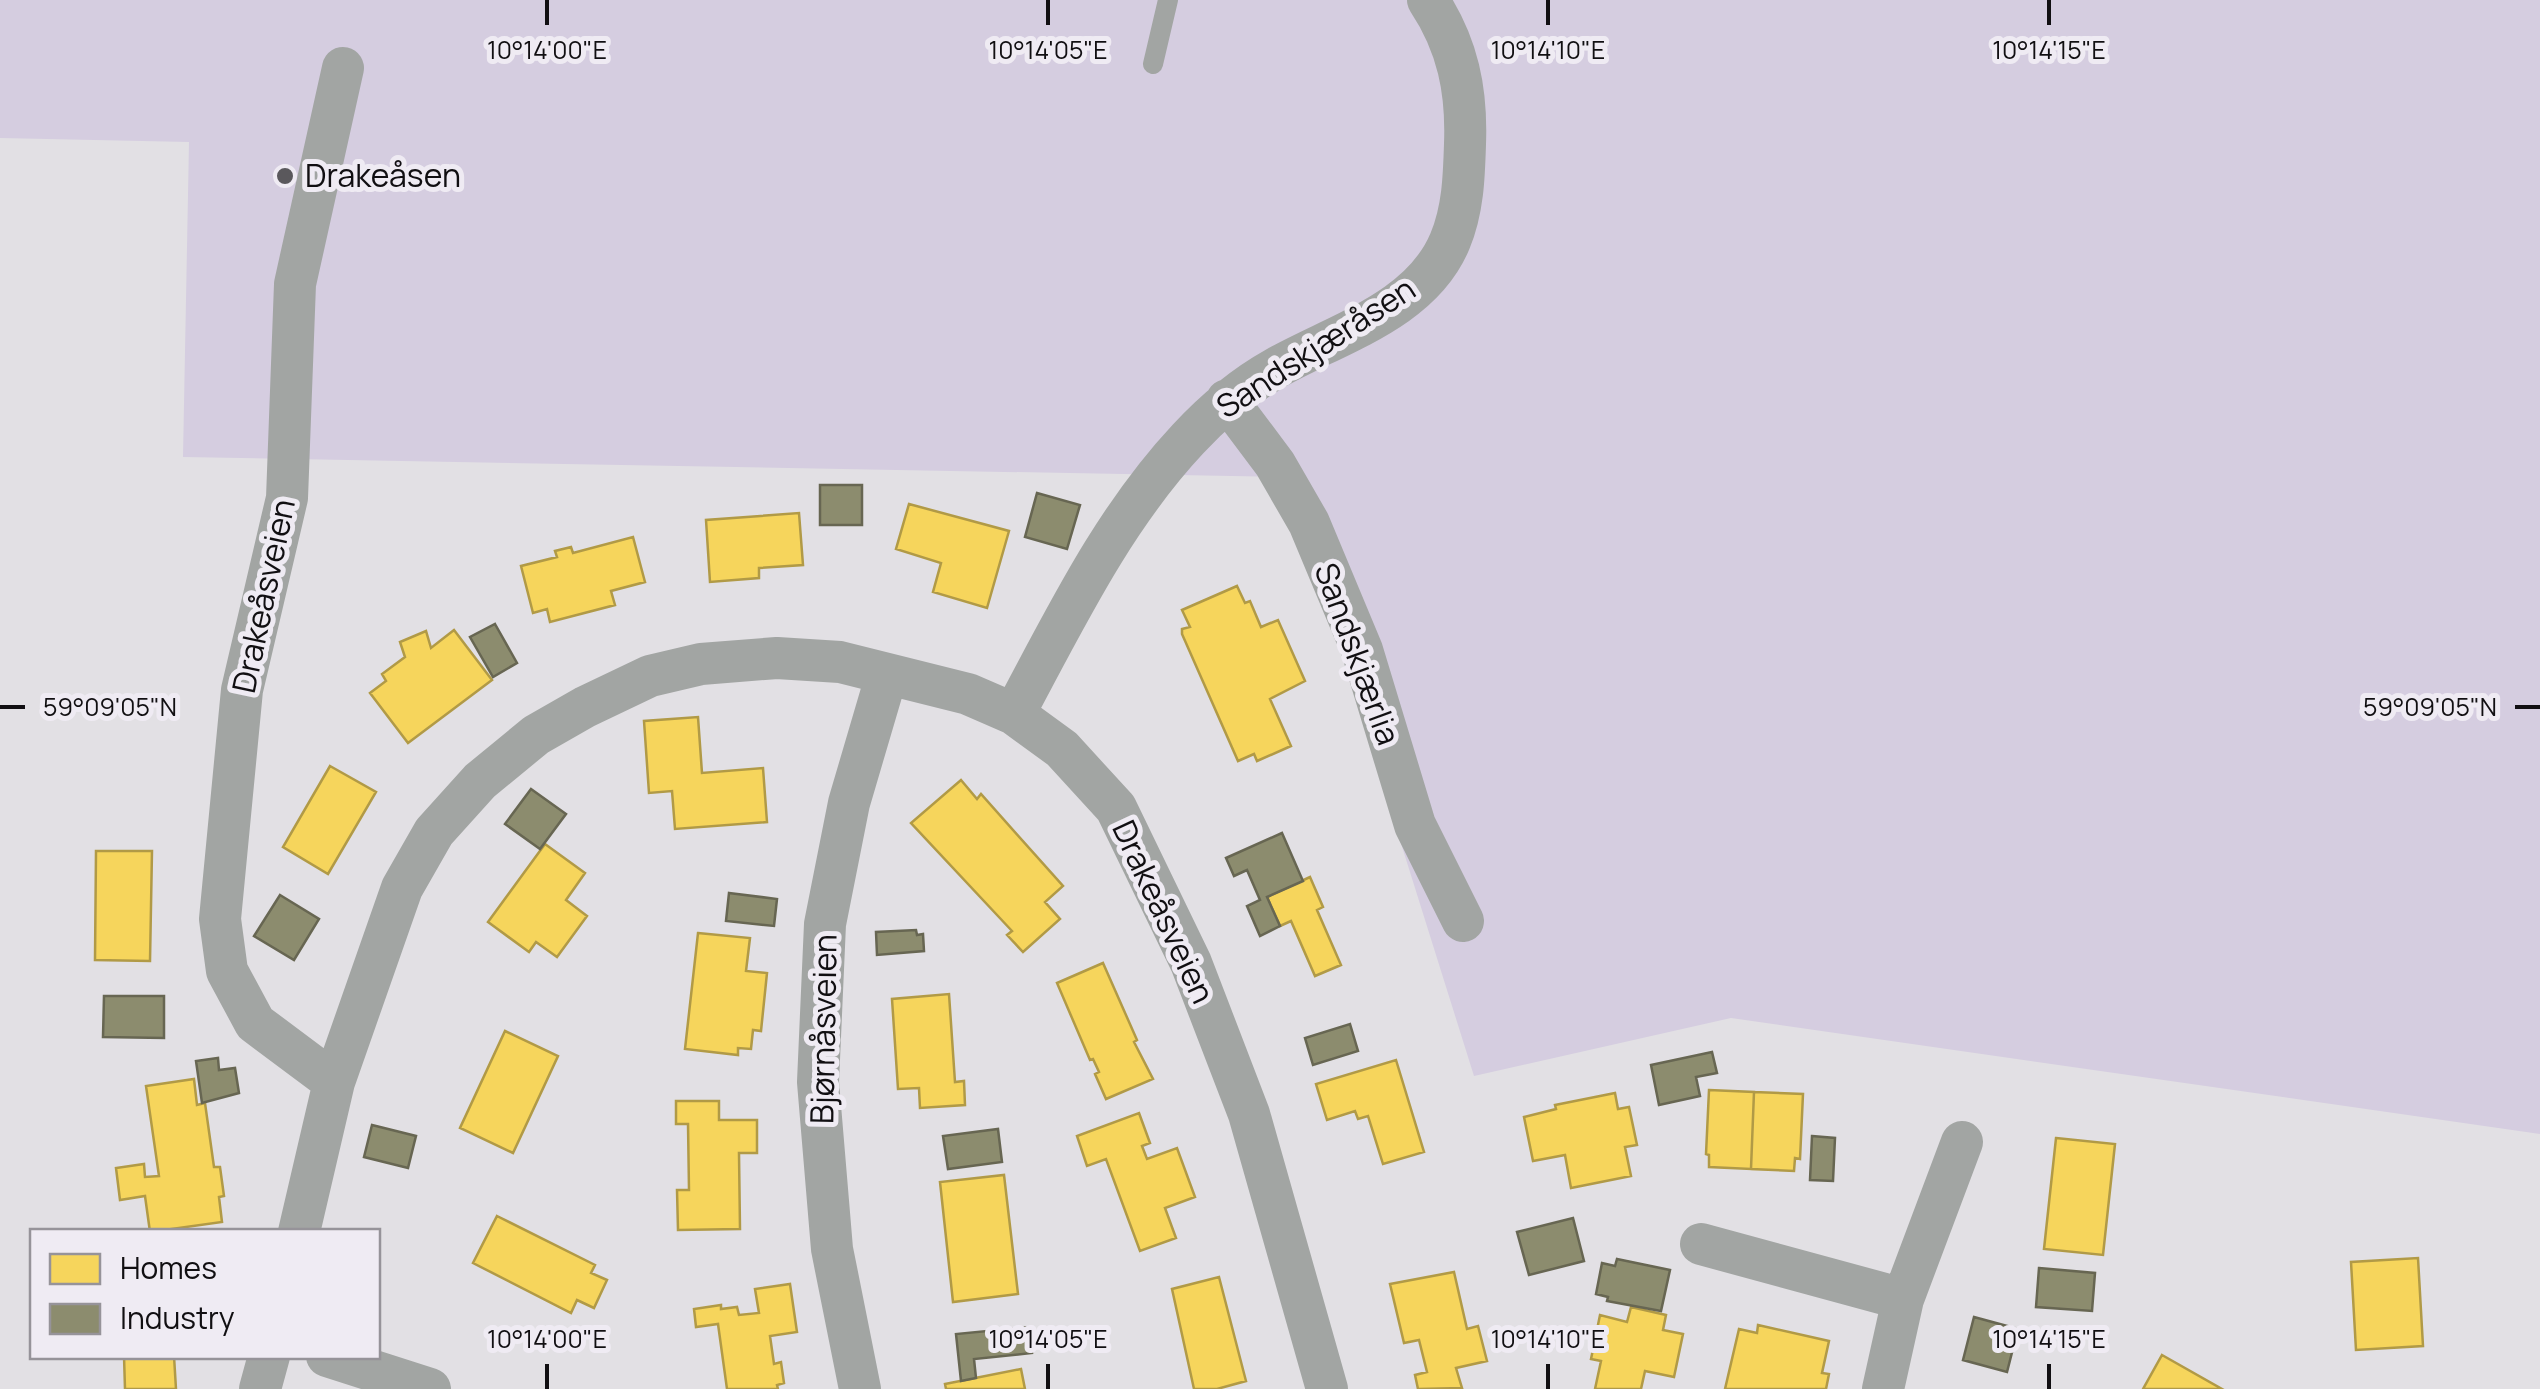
<svg xmlns="http://www.w3.org/2000/svg" width="2540" height="1389" font-family="Manrope,sans-serif">
	<style>
		.green { fill: #d5cde0 }
		.homes { fill: #f6d55c; stroke: #b19a46; stroke-width: 2.5 }
		.industry { fill: #8c8c6e; stroke: #676652; stroke-width: 2.5 }
		.lines { fill: none; stroke-linecap: round; stroke-linejoin: round }
		.service { stroke: #a2a5a3; stroke-width: 20 }
		.minor { stroke: #a2a5a3; stroke-width: 42 }
		.ticks { fill: none; stroke: #110f12; stroke-width: 4 }
		.poi-dot { fill: #5a585c; stroke: #efebf3; stroke-width: 4 }
		.labels { text-anchor: middle; stroke-width: 10; stroke-linejoin: round; paint-order: stroke }
		.poi-label { font-size: 32px; fill: #110f12; stroke: #efebf3; text-anchor: start }
		.street-label { font-size: 32px; fill: #110f12; stroke: #efebf3 }
		.ticks-label { font-size: 25px; text-anchor: middle; fill: #110f12; stroke: #efebf3; stroke-width: 10; stroke-linejoin: round; paint-order: stroke }
	</style>
	<rect width="100%" height="100%" fill="#e2e0e4"/>
	<path class="green" d="M0,0H2540V1134L1731,1018L1474,1076L1286,477L183,457L189,142L0,138Z"/>
	<path class="homes" d="M909,504L1009,531L987,608L933,592L941,563L896,549Z
		M799,513L803,565L759,568V578L710,582L706,520Z
		M633,537L645,582L611,591L615,605L550,622L547,609L533,613L521,566L557,557L555,551L571,547L573,553Z
		M1237,586L1245,603L1250,601L1261,627L1278,620L1305,681L1270,699L1291,746L1257,761L1254,754L1238,761L1182,634V629L1190,627L1182,610Z
		M454,630L492,680L408,743L370,693L386,681L382,674L405,657L400,642L426,631L431,648Z
		M698,717L702,773L763,768L767,822L675,829L672,791L649,793L644,721Z
		M330,766L376,792L328,874L283,847Z
		M961,780L977,799L981,794L1063,886L1045,902L1060,919L1023,952L1007,935L1012,931L911,823Z
		M545,844L585,873L566,900L587,916L557,957L536,942L529,952L488,922Z
		M96,851H152L150,961L95,960Z
		M1310,877L1323,907L1317,910L1341,965L1315,976L1291,921L1280,926L1267,897Z
		M698,933L750,938L746,971L767,973L761,1031L753,1030L751,1049L738,1048V1055L685,1049Z
		M1103,963L1137,1040L1134,1042L1153,1079L1106,1099L1095,1074L1099,1072L1093,1059L1090,1060L1057,983Z
		M949,994L955,1082L964,1081L965,1105L920,1108L919,1088L898,1089L892,999Z
		M505,1031L558,1056L513,1153L460,1128Z
		M1396,1060L1424,1152L1383,1164L1368,1116L1358,1119L1355,1111L1327,1120L1316,1084Z
		M194,1079L197,1105L205,1103L214,1167H220L224,1196L219,1197L222,1222L150,1232L145,1196L120,1200L116,1168L144,1164L145,1177L159,1176L146,1086Z
		M1709,1090L1754,1092L1751,1169L1709,1167V1155L1706,1154Z
		M1754,1092L1803,1094L1800,1159L1795,1158L1794,1171L1751,1169Z
		M1615,1093L1618,1109L1629,1107L1637,1145L1625,1147L1631,1176L1571,1188L1565,1155L1533,1161L1524,1117L1556,1109L1555,1105Z
		M676,1101H719V1120H757V1153H739L740,1229L678,1230L677,1190H689L688,1124H676Z
		M1139,1113L1150,1143L1142,1146L1147,1159L1177,1148L1195,1197L1165,1208L1176,1238L1140,1251L1106,1159L1087,1166L1077,1136Z
		M2056,1138L2115,1144L2103,1255L2044,1249Z
		M1004,1175L1018,1294L953,1302L940,1182Z
		M497,1216L595,1265L591,1273L607,1280L594,1308L577,1300L571,1313L473,1263Z
		M2418,1258L2423,1346L2356,1350L2351,1262Z
		M1454,1272L1467,1329L1478,1326L1487,1361L1456,1368L1462,1388L1418,1389L1415,1375L1427,1372L1419,1340L1404,1343L1390,1284Z
		M1219,1277L1246,1381L1217,1389H1194L1172,1289Z
		M790,1284L797,1332L770,1336L774,1364L781,1362L784,1383L777,1385L778,1389H727L718,1324L696,1327L694,1309L721,1305V1309L737,1307L739,1315L759,1313L755,1289Z
		M1631,1307L1666,1315L1663,1330L1683,1334L1674,1377L1645,1371L1641,1389H1595L1601,1361L1591,1359L1600,1315L1627,1322Z
		M1758,1325L1829,1341L1822,1373L1829,1374L1826,1389H1725L1739,1329L1757,1333Z
		M2162,1355L2222,1389H2143Z
		M124,1356H174L176,1389H125Z
		M1021,1369L1025,1389H946L945,1384Z"/>
	<path class="industry" d="M820,485H862V525H820Z
		M1037,493L1080,505L1067,549L1025,537Z
		M495,624L517,663L493,677L470,637Z
		M531,789L566,814L540,849L505,824Z
		M1282,833L1303,881L1267,897L1280,926L1260,936L1247,906L1260,900L1247,870L1234,876L1226,858Z
		M729,893L777,899L774,926L726,921Z
		M280,895L319,919L294,960L254,936Z
		M916,930L917,935L923,934L924,951L877,955L876,932Z
		M104,996H164V1038L103,1037Z
		M1350,1024L1358,1051L1313,1065L1305,1038Z
		M1712,1052L1717,1073L1696,1077L1700,1096L1659,1105L1651,1065Z
		M218,1058L219,1070L235,1068L239,1093L202,1103L196,1061Z
		M372,1125L416,1136L408,1168L364,1157Z
		M998,1129L1002,1162L948,1169L943,1136Z
		M1812,1136L1835,1138L1833,1181L1810,1180Z
		M1573,1218L1584,1261L1529,1275L1517,1232Z
		M1617,1259L1670,1270L1661,1311L1607,1301L1608,1297L1596,1294L1602,1263L1615,1266Z
		M2039,1268L2095,1273L2092,1311L2036,1307Z
		M1974,1317L2018,1329L2007,1372L1963,1360Z
		M1029,1327L1032,1353L974,1359L976,1378L961,1381L956,1334Z"/>
	<g class="lines">
		<path class="service" d="M1153,64L1168,0"/>
		<path class="minor" d="M1227,400L1275,464L1309,523L1362,650L1415,825L1463,921
			M1014,714C1065,619 1113,519 1188,439C1214,411 1242,387 1276,368C1336,334 1421,311 1450,241C1463,210 1464,177 1465,144C1467,91 1458,45 1428,0
			M334,1082L255,1023L227,971L220,919L242,690L287,498L295,284L343,68
			M299,1232L334,1082L402,888L434,832L480,781L536,735L585,707L650,676L701,664L777,658L840,662L968,694L1014,714L1062,749L1116,808L1191,963L1249,1114L1327,1389
			M1701,1244L1903,1299
			M327,1356L430,1389
			M260,1389L269,1356
			M860,1389L832,1249L818,1082L825,924L849,803L887,674
			M1883,1389L1903,1299L1962,1142"/>
	</g>
	<path class="ticks" d="M547,0V25M1048,0V25M1548,0V25M2049,0V25M0,707H25M2515,707H2540M547,1364V1389M1048,1364V1389M1548,1364V1389M2049,1364V1389"/>
	<circle class="poi-dot" cx="285" cy="176" r="10"/>
	<g class="labels">
		<g class="poi-label">
			<text x="305" y="187">Drakeåsen</text>
		</g>
		<g class="street-label">
			<text transform="translate(1316 348) rotate(-33)" y="11">Sandskjæråsen</text>
			<text transform="translate(264 596) rotate(-78)" y="11">Drakeåsveien</text>
			<text transform="translate(1357 654) rotate(70)" y="11">Sandskjærlia</text>
			<text transform="translate(1163 912) rotate(65)" y="11">Drakeåsveien</text>
			<text transform="translate(824 1029) rotate(-89)" y="11">Bjørnåsveien</text>
		</g>
	</g>
	<g class="ticks-label">
		<text x="547" y="59">10°14'00"E</text>
		<text x="1048" y="59">10°14'05"E</text>
		<text x="1548" y="59">10°14'10"E</text>
		<text x="2049" y="59">10°14'15"E</text>
		<text x="110" y="716">59°09'05"N</text>
		<text x="2430" y="716">59°09'05"N</text>
		<text x="547" y="1348">10°14'00"E</text>
		<text x="1048" y="1348">10°14'05"E</text>
		<text x="1548" y="1348">10°14'10"E</text>
		<text x="2049" y="1348">10°14'15"E</text>
	</g>
	<rect x="30" y="1229" width="350" height="130" fill="#efebf3" stroke="#969399" stroke-width="2.5"/>
	<rect x="50" y="1254" width="50" height="30" fill="#f6d55c" stroke="#969399" stroke-width="2.5"/>
	<text x="120" y="1279" font-size="30" fill="#110f12">Homes</text>
	<rect x="50" y="1304" width="50" height="30" fill="#8c8c6e" stroke="#969399" stroke-width="2.5"/>
	<text x="120" y="1329" font-size="30" fill="#110f12">Industry</text>
</svg>
